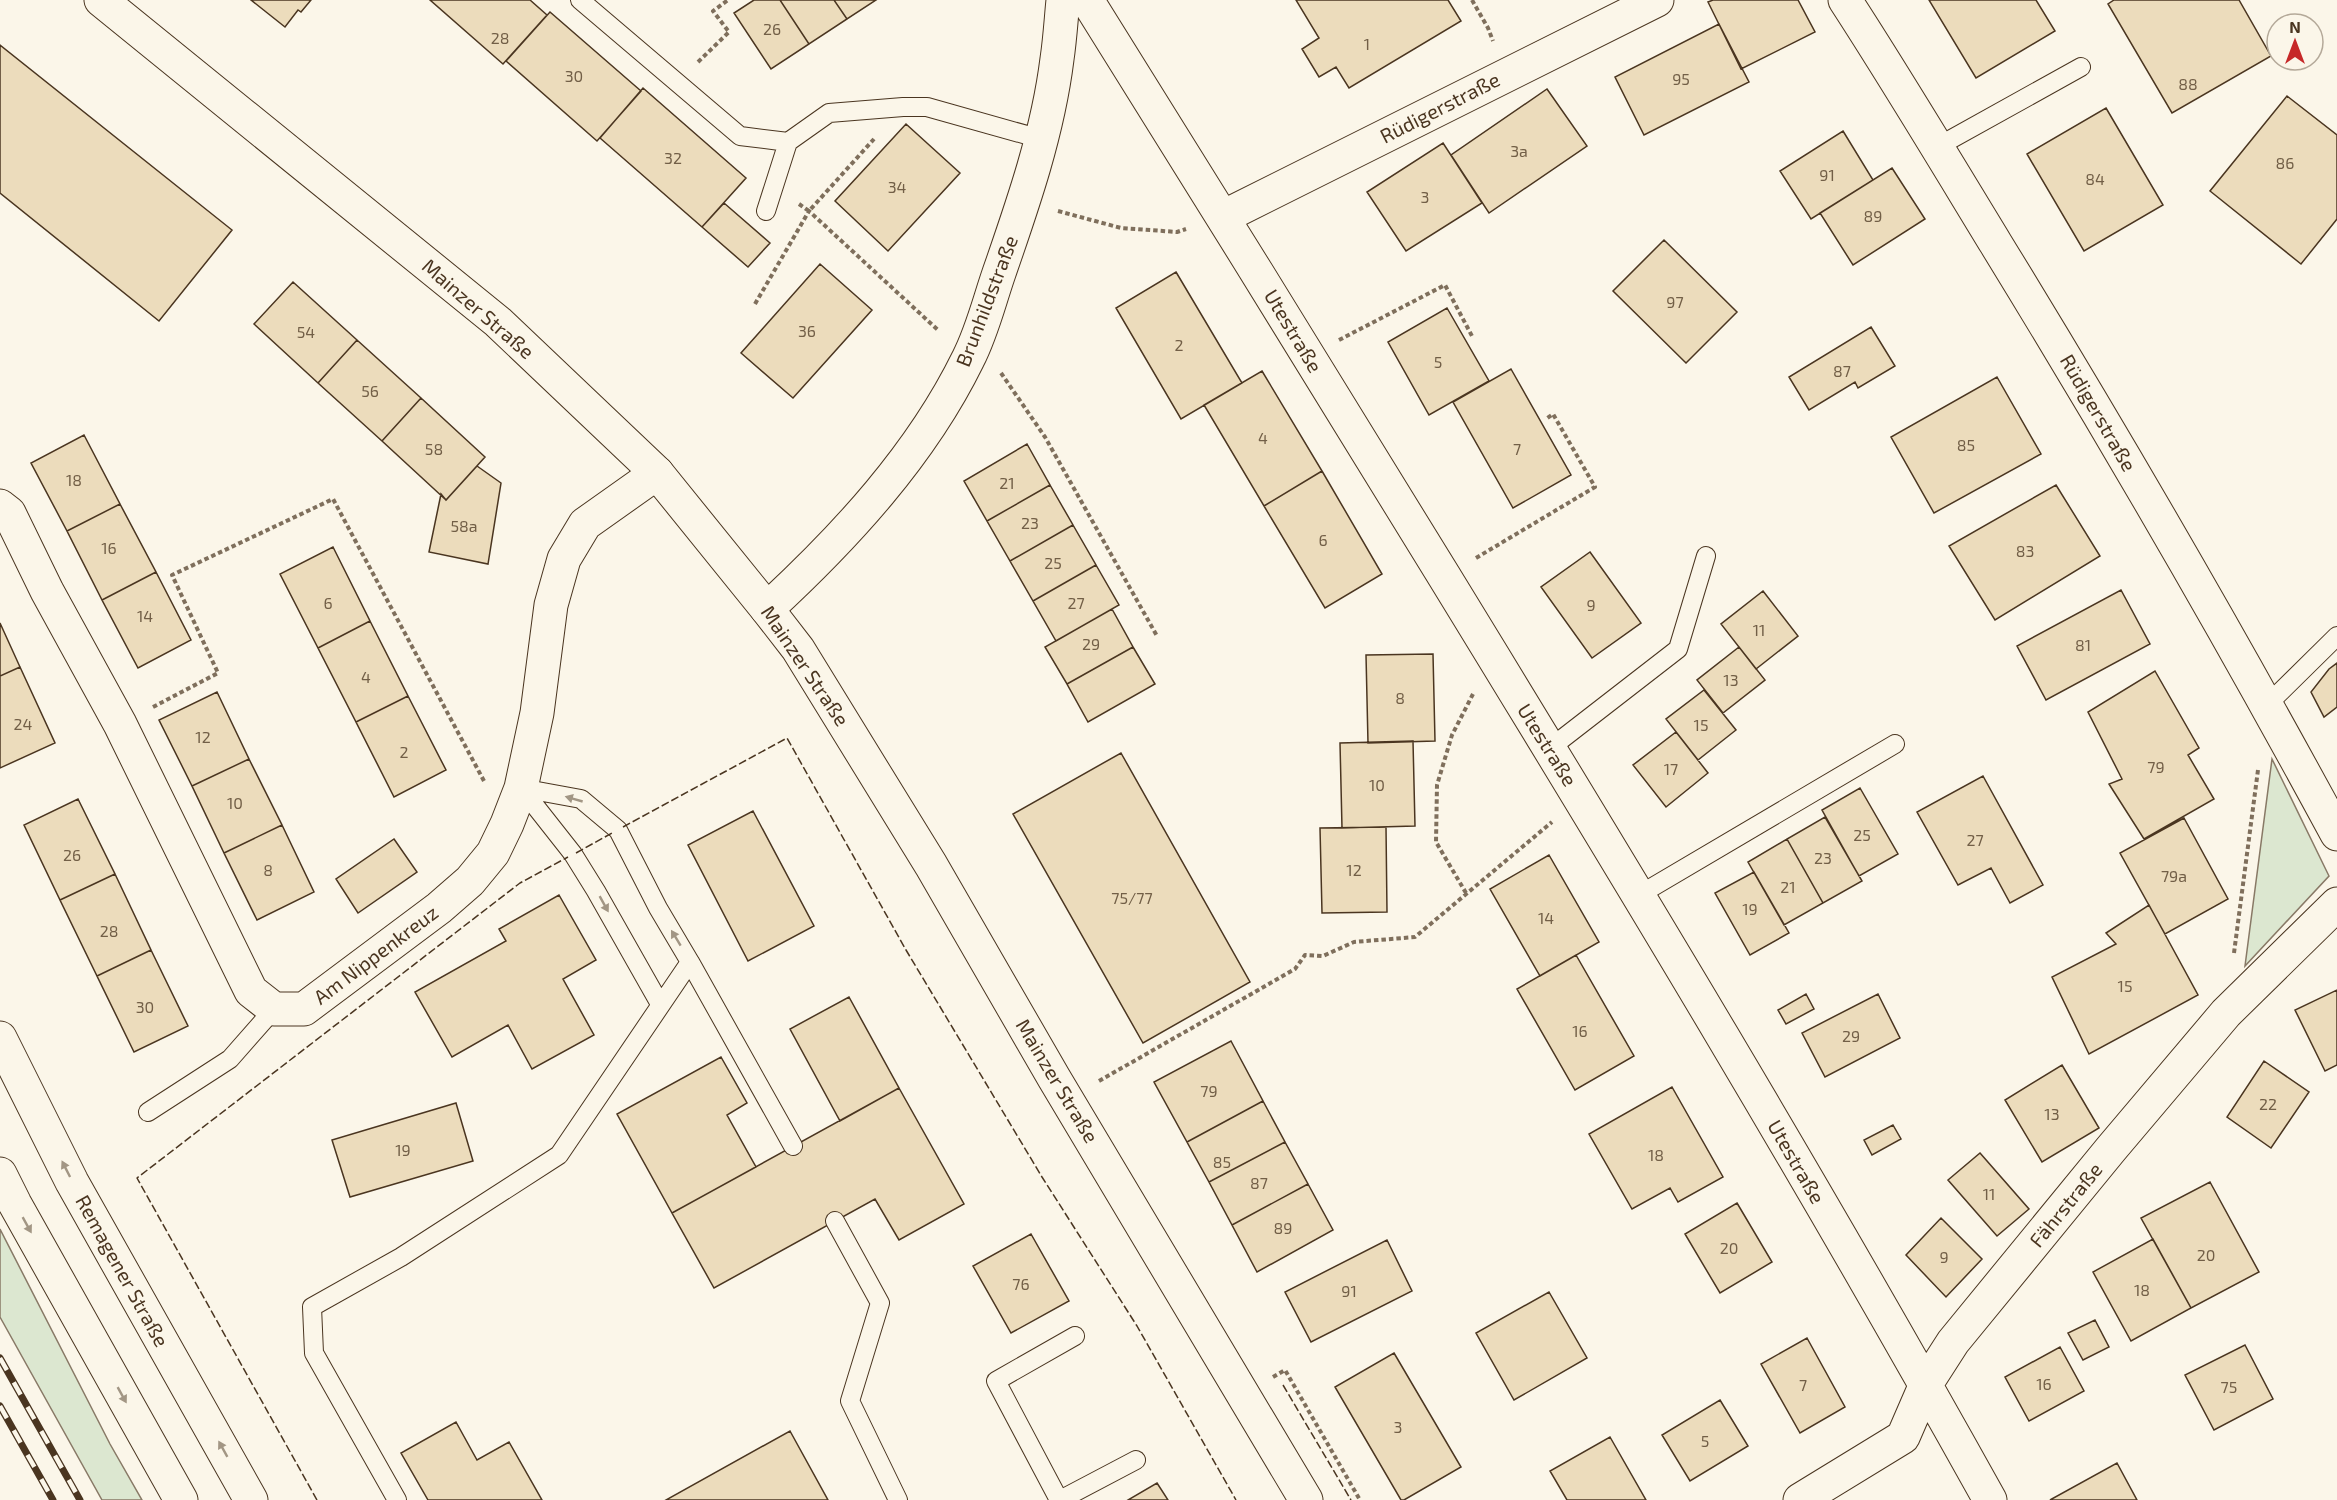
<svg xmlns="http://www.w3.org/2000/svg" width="2337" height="1500" font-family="'Exo 2',sans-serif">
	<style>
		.green { fill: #dce7d0; stroke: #887966; stroke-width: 1.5 }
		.building { fill: #ecdcbc; stroke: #4a3520; stroke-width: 1.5 }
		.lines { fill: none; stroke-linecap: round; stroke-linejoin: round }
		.lane-casing { stroke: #4a3520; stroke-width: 20 }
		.street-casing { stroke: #4a3520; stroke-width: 35 }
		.secondary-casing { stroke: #4a3520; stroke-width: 35 }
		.primary-casing { stroke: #4a3520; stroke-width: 35 }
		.path { stroke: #7f6f5c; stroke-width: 4; stroke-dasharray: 4.5 3; stroke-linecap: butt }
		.lane { stroke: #fbf6e9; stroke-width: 18 }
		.street { stroke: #fbf6e9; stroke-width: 33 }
		.secondary { stroke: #fbf6e9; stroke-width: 33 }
		.primary { stroke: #fbf6e9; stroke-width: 33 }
		.rail-casing { stroke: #4a3520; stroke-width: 7 }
		.rail { stroke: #fbf6e9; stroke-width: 4.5; stroke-dasharray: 14; stroke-linecap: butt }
		.fence { stroke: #4a3520; stroke-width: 1.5; stroke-dasharray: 8 3; stroke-linecap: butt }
		.oneway { fill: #a29684 }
		.labels { text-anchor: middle; stroke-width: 4.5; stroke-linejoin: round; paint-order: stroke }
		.number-label { font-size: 16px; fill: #725f47 }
		.street-label { font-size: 20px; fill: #4a3520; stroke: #fbf6e9 }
	</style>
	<rect width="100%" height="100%" fill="#fbf6e9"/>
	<path class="green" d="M2272,759L2329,876L2245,966Z
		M0,1229L110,1444L142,1500H102L0,1317Z"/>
	<path class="building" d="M251,0H311L301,12L298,10L285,27Z
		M430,0H530L547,15L503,64Z
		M754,0H780L809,44L771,69L734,13Z
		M780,0H834L847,19L809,44Z
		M834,0H876L847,19Z
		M1296,0H1448L1461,21L1349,88L1336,67L1319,77L1302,49L1319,38Z
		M1713,0H1798L1815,32L1741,69L1708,2Z
		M1929,0H2036L2055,31L1976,78Z
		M2114,0H2239L2271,56L2172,113L2108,4Z
		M550,12L641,91L597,141L506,61Z
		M1719,24L1749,82L1644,135L1615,77Z
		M0,45L232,230L159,321L0,193Z
		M643,88L746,178L702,227L600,138Z
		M1547,89L1587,146L1489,213L1451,155Z
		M2287,96L2337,135V219L2301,264L2210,191Z
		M2106,108L2163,205L2084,251L2027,154Z
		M906,124L960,173L888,251L835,201Z
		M1843,131L1873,180L1811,219L1780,171Z
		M1443,143L1482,203L1406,251L1367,192Z
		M1892,168L1925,219L1853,265L1820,213Z
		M724,203L770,243L748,267L702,227Z
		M1664,240L1737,312L1686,363L1613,291Z
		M820,264L872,310L793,398L741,353Z
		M1176,272L1242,383L1181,419L1116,308Z
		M293,282L357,340L318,383L254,324Z
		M1447,308L1489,381L1429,415L1388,342Z
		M1871,327L1895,366L1858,388L1855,382L1809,410L1789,377Z
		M357,340L421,398L382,441L318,383Z
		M1511,369L1571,475L1513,508L1453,402Z
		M1262,371L1322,471L1264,506L1204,405Z
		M1997,377L2041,454L1934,513L1891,437Z
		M421,398L485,457L446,500L382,441Z
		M84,435L120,504L67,531L31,463Z
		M1027,444L1050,485L987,521L964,481Z
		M477,466L501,483L488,564L429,552L441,494L446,500Z
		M1322,471L1382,574L1325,608L1264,506Z
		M1050,485L1073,525L1010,561L987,521Z
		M2056,485L2100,556L1995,620L1949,546Z
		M120,504L156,572L102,600L67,531Z
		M1073,525L1096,565L1033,601L1010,561Z
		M333,547L370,621L318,648L280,574Z
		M1590,552L1641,623L1592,658L1541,587Z
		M1096,565L1119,605L1056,641L1033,601Z
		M156,572L191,640L138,668L102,600Z
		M2121,590L2150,644L2046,700L2017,646Z
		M1763,591L1798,636L1756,669L1721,624Z
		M1112,609L1133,647L1067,684L1045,647Z
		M370,621L408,696L356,722L318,648Z
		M0,623L20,667L0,676Z
		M1133,647L1155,684L1088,722L1067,684Z
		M1739,647L1765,680L1723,713L1697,680Z
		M1433,654L1435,741L1368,743L1366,655Z
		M2337,663V707L2324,717L2311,692L2329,669Z
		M20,667L55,743L0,768V676Z
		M2155,671L2199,748L2188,755L2214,799L2144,839L2109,784L2122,779L2088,712Z
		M1704,690L1736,730L1698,760L1666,719Z
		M217,692L249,759L192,786L159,720Z
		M408,696L446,770L394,797L356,722Z
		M1676,732L1708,773L1666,807L1633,765Z
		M1413,741L1415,826L1342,828L1340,743Z
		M1121,753L1250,982L1143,1043L1013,814Z
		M249,759L282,825L224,853L192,786Z
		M1983,776L2043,885L2010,903L1991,868L1958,885L1917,812Z
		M1860,788L1898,854L1859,876L1822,810Z
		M78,799L115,874L60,900L24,825Z
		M753,811L814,926L748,961L688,845Z
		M1825,817L1862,881L1823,903L1787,839Z
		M2184,818L2228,899L2165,934L2120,853Z
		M282,825L314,892L257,920L224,853Z
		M1386,827L1387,912L1322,913L1320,828Z
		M394,839L417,872L358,913L336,879Z
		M1787,839L1823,903L1784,925L1748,862Z
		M1549,855L1599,942L1540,976L1490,889Z
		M1754,872L1789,933L1750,955L1715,893Z
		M115,874L151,950L97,976L60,900Z
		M559,895L596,960L563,979L594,1035L532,1069L508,1025L452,1057L415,992L506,941L499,929Z
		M2149,905L2198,995L2089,1054L2052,977L2116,944L2106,933Z
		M151,950L188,1026L134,1052L97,976Z
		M1576,955L1634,1056L1575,1090L1517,989Z
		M2337,990V1065L2325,1071L2295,1010Z
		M1806,994L1814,1009L1786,1024L1778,1010Z
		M1878,994L1900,1038L1825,1077L1802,1033Z
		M849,997L899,1088L840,1121L790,1029Z
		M1231,1041L1263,1101L1187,1142L1154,1082Z
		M721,1057L747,1103L727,1115L756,1167L672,1213L617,1114Z
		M2264,1061L2309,1092L2271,1148L2227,1117Z
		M2062,1065L2099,1128L2042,1162L2005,1100Z
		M1672,1087L1723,1177L1678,1202L1670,1188L1632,1209L1589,1134Z
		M899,1088L964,1204L899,1240L875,1199L714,1288L672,1213Z
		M1263,1101L1285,1142L1209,1182L1187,1142Z
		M456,1103L473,1161L350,1197L332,1140Z
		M1893,1125L1901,1139L1872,1155L1864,1140Z
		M1285,1142L1308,1184L1232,1225L1209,1182Z
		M1980,1153L2029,1209L1997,1236L1948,1180Z
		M2210,1182L2259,1272L2191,1308L2141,1218Z
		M1308,1184L1333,1230L1257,1272L1232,1225Z
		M1737,1203L1772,1262L1720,1293L1685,1234Z
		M1941,1218L1982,1259L1946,1297L1906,1255Z
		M1031,1234L1069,1301L1011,1333L973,1266Z
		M2153,1239L2191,1308L2131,1341L2093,1272Z
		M1387,1240L1412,1291L1311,1342L1285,1292Z
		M1549,1292L1587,1358L1514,1400L1476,1333Z
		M2095,1320L2109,1347L2083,1360L2068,1333Z
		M1807,1338L1845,1407L1800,1433L1761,1364Z
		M2245,1345L2273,1399L2214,1430L2185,1375Z
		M2060,1347L2084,1391L2029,1421L2005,1377Z
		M1394,1353L1461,1467L1404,1500H1401L1335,1387Z
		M1720,1400L1748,1446L1690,1481L1662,1435Z
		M456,1422L477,1460L509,1442L542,1500H428L401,1453Z
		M790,1431L828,1500H666Z
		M1610,1437L1646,1500H1567L1550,1471Z
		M2117,1463L2137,1500H2050Z
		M1157,1483L1168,1500H1128Z"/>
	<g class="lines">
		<defs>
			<path id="lane" d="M580,0L740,136L788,142L829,113L903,107H927L1041,139
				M1937,147L2081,67
				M766,211L788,142
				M2267,705L2337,636
				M1549,749L1678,649L1706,556
				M521,788L573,854L596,891L660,1004
				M1639,895L1895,744
				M690,962L793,1146
				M148,1112L230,1059L274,1009
				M835,1221L880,1303L850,1401L898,1500
				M397,1500L314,1353L312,1307L401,1257L559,1155L690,962L658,908L618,830L581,799L521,788
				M1059,1500L996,1381L1075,1336
				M1060,1500L1136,1460"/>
			<path id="street" d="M1087,0C1207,191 1326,384 1444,576C1631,881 1816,1187 1990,1500
				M1845,0C1897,80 1946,162 1996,244C2115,438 2229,634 2337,834
				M1223,217L1657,0
				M0,506L9,513L47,591L120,724L251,991L274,1009H304L439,908L470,881L493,853L507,824L521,788L537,713L551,605L564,559L585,524L657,473
				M767,609C845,537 921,455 968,359C982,332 989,302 999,273C1023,204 1048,132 1057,59C1060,39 1061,20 1063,0
				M1800,1500L1903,1437L1926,1384L1953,1342L2111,1149L2226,1013L2337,904"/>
			<path id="secondary" d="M101,0L498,322L657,473L767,609L798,649L931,865L1054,1078L1306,1500"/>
			<path id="primary" d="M0,1038L72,1182L251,1500
				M0,1174L15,1204L181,1500"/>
		</defs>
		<use href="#lane" class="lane-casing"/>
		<use href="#street" class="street-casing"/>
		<use href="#secondary" class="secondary-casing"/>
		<use href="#primary" class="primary-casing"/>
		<path class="path" d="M1472,0L1488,28L1493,41
			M698,62L729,32L713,11L728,0
			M799,204L809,211L874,139
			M1058,211L1121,228L1177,232L1186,229
			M755,304L809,211L939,331
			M1339,340L1445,285L1473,338
			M1001,373L1045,437L1157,636
			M1476,558L1595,487L1553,414L1546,419
			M153,707L218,673L172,575L333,499L484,781
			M1466,893L1436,842L1437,785L1452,735L1473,694
			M2234,953L2258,770
			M1099,1081L1295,969L1305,955L1323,956L1354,942L1415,937L1552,822
			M1273,1377L1285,1370L1360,1500"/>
		<use href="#lane" class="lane"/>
		<use href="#street" class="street"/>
		<use href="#secondary" class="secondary"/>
		<use href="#primary" class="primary"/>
		<defs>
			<path id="rail" d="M0,1358L80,1500
				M0,1406L53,1500"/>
		</defs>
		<use href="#rail" class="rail-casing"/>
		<use href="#rail" class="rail"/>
		<path class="fence" d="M623,827L787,738L906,950L1042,1177L1137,1326L1236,1500
			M576,853L612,833
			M1283,1385L1351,1500
			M317,1500L137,1178L520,883L568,857"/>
	</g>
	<defs><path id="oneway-solid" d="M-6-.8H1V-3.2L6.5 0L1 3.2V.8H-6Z" transform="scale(1.5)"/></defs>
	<g class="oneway">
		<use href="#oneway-solid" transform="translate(574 799) rotate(-164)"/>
		<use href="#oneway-solid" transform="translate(604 904) rotate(61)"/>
		<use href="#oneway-solid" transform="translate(676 938) rotate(-121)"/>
		<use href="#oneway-solid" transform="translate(66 1169) rotate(-117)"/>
		<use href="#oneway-solid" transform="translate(27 1225) rotate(61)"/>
		<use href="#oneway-solid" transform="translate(122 1395) rotate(61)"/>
		<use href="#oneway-solid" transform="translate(223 1449) rotate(-119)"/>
	</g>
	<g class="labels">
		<g class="number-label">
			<text x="772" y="35">26</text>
			<text x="500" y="44">28</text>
			<text x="1367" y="50">1</text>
			<text x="574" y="82">30</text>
			<text x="1681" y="85">95</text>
			<text x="2188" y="90">88</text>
			<text x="1519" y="157">3a</text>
			<text x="673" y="164">32</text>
			<text x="2285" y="169">86</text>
			<text x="1827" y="181">91</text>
			<text x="2095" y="185">84</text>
			<text x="897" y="193">34</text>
			<text x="1425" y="203">3</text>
			<text x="1873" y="222">89</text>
			<text x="1675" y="308">97</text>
			<text x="807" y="337">36</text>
			<text x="306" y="338">54</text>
			<text x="1179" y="351">2</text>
			<text x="1438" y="368">5</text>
			<text x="1842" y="377">87</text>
			<text x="370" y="397">56</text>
			<text x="1263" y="444">4</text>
			<text x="1966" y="451">85</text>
			<text x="434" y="455">58</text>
			<text x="1517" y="455">7</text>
			<text x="74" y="486">18</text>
			<text x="1007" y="489">21</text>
			<text x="1030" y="529">23</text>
			<text x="464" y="532">58a</text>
			<text x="1323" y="546">6</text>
			<text x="109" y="554">16</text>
			<text x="2025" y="557">83</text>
			<text x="1053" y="569">25</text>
			<text x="328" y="609">6</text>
			<text x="1076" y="609">27</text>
			<text x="1591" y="611">9</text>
			<text x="145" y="622">14</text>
			<text x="1759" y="636">11</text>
			<text x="1091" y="650">29</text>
			<text x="2083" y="651">81</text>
			<text x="366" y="683">4</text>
			<text x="1731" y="686">13</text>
			<text x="1400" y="704">8</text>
			<text x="23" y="730">24</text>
			<text x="1701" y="731">15</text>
			<text x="203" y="743">12</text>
			<text x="404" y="758">2</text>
			<text x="2156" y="773">79</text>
			<text x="1671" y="775">17</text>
			<text x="1377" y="791">10</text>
			<text x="235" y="809">10</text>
			<text x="1862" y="841">25</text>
			<text x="1975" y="846">27</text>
			<text x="72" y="861">26</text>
			<text x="1823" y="864">23</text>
			<text x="268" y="876">8</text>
			<text x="1354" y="876">12</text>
			<text x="2174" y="882">79a</text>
			<text x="1788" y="893">21</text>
			<text x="1132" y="904">75/77</text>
			<text x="1750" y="915">19</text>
			<text x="1546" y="924">14</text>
			<text x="109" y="937">28</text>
			<text x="2125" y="992">15</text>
			<text x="145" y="1013">30</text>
			<text x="1580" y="1037">16</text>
			<text x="1851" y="1042">29</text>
			<text x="1209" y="1097">79</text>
			<text x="2268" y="1110">22</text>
			<text x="2052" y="1120">13</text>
			<text x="403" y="1156">19</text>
			<text x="1656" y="1161">18</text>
			<text x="1222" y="1168">85</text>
			<text x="1259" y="1189">87</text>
			<text x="1989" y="1200">11</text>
			<text x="1283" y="1234">89</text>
			<text x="1729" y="1254">20</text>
			<text x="2206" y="1261">20</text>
			<text x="1944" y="1263">9</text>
			<text x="1021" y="1290">76</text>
			<text x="2142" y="1296">18</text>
			<text x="1349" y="1297">91</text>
			<text x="2044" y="1390">16</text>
			<text x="1803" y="1391">7</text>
			<text x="2229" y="1393">75</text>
			<text x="1398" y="1433">3</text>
			<text x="1705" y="1447">5</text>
		</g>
		<g class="street-label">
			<text transform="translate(1440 108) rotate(-27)" y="7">Rüdigerstraße</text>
			<text transform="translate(987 301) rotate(-69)" y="7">Brunhildstraße</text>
			<text transform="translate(478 309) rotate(41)" y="7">Mainzer Straße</text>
			<text transform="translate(1293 331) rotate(59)" y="7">Utestraße</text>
			<text transform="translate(2098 413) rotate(60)" y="7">Rüdigerstraße</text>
			<text transform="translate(805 666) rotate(56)" y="7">Mainzer Straße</text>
			<text transform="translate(1547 745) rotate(58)" y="7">Utestraße</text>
			<text transform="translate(376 955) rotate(-37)" y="7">Am Nippenkreuz</text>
			<text transform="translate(1057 1081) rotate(59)" y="7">Mainzer Straße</text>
			<text transform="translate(1796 1162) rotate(60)" y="7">Utestraße</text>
			<text transform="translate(2066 1205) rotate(-51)" y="7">Fährstraße</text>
			<text transform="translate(122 1271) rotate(61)" y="7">Remagener Straße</text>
		</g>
	</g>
	<g transform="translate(2295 42)"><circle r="28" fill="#fbf6e9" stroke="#b4a999" stroke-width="1.5"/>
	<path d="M0-4.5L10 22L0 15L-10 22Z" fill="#c62828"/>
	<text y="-9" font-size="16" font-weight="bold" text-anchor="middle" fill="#4a3520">N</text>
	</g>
</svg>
